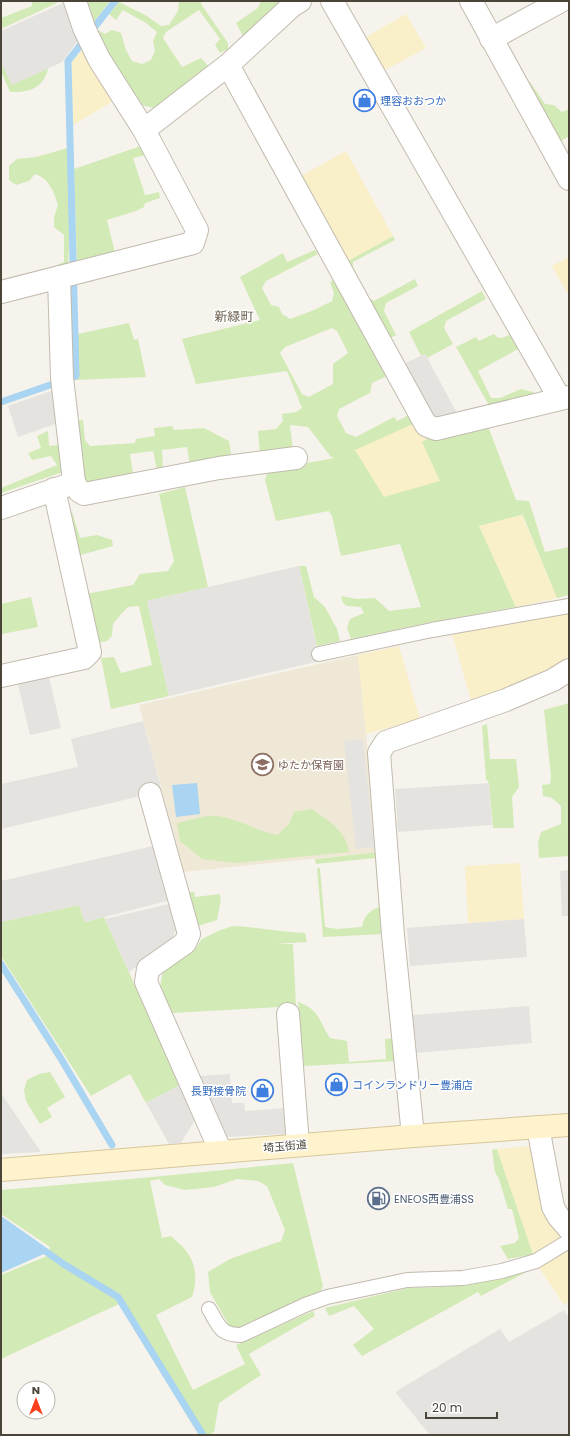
<svg xmlns="http://www.w3.org/2000/svg" width="570" height="1436" font-family="Poppins,'Noto Sans JP',sans-serif">
	<style>
		.education { fill: #efe8d6 }
		.green { fill: #d2eab5; fill-rule: evenodd }
		.sand { fill: #f9efc9 }
		.parking { fill: #e5e3e0 }
		.water { fill: #a9d4f2 }
		.lines { fill: none; stroke-linecap: round; stroke-linejoin: round }
		.stream { stroke: #a9d4f2; stroke-width: 7 }
		.lane-casing { stroke: #c2bbae; stroke-width: 16 }
		.street-casing { stroke: #c2bbae; stroke-width: 24 }
		.secondary-casing { stroke: #d6c79b; stroke-width: 24 }
		.lane { stroke: #fff; stroke-width: 14 }
		.street { stroke: #fff; stroke-width: 22 }
		.secondary { stroke: #fff3cd; stroke-width: 22 }
		.labels { text-anchor: middle; stroke-width: 3; stroke-linejoin: round; paint-order: stroke }
		.shop-label { font-size: 11px; fill: #366cbe; stroke: #fff; text-anchor: start }
		.education-label { font-size: 11px; fill: #785e54; stroke: #fff; text-anchor: start }
		.street-label { font-size: 11px; fill: #4b4439; stroke: #fff }
		.service-label { font-size: 11px; fill: #4e5e75; stroke: #fff; text-anchor: start }
		.quarter-label { font-size: 13px; fill: #6e6250; stroke: #fff }
	</style>
	<rect width="100%" height="100%" fill="#f6f3ec"/>
	<path class="education" d="M358,655L378,852L184,872L139,705Z"/>
	<path class="green" d="M32,1H61L1,29V18L32,6Z
		M83,1H110L91,26Z
		M179,1H200L203,7L228,43V49L220,53L215,45L220,39L199,10L166,32L163,38L182,67L201,58L211,69L159,109L141,105L95,32L98,30L105,34L112,30L121,33L126,50L132,61L142,64L151,60L155,51L153,41L157,32L146,23L123,10L116,20L109,14L119,2L147,16L161,26L169,25L178,11Z
		M261,1H281L243,36L236,23L258,8Z
		M1,47L49,65C45,87 31,93 10,92L1,71Z
		M530,82L545,104L554,105L562,112L569,109V136L558,143L525,84Z
		M141,146L146,155L133,158L145,195L142,196L159,192L160,198L145,203L144,207L136,211L107,220L116,257L77,266L74,169Z
		M68,148L70,228L68,268L41,272L64,262V235L54,227V217L58,205C54,192 49,178 35,174L29,181L16,185L9,180V166L17,159L36,157Z
		M393,236L395,240L353,262V267L369,298L374,301L415,279L418,286L386,303L384,311L396,335L387,340L346,262Z
		M315,250L318,254L266,281L262,288L271,305L279,307L282,314L290,319L314,310L332,301L334,293L330,282L337,278L391,374L372,383L370,393L339,409L337,416L346,433L356,437L394,417L397,421L411,414L422,442L429,437L477,429H489L516,500L529,501L545,552L569,547V595L557,598L521,511L522,515L479,526L516,607L427,623L351,639L347,628L350,619L364,613L361,607L347,606L343,603L341,596L357,599L375,598L389,611L421,607L400,544L341,556L332,516L329,511L276,521L265,480L268,470L335,458L331,457L308,427L290,425L293,451L260,454L258,431L276,429L283,421L282,414L296,412L302,408L287,371L196,384L182,339L260,320L240,277L283,253L287,262ZM332,328L337,331L348,353L333,364V384L309,397L302,394L280,353L285,347Z
		M482,291L486,299L446,321L444,328L453,344L427,358L425,354L421,356L409,332Z
		M129,323L134,340L138,339L146,377L74,380L73,335Z
		M494,334C499,341 504,337 511,334L518,349L478,371L491,398H500L521,389L533,392L536,397L491,409L456,347L476,337L479,341Z
		M77,420H83L85,440L90,446L135,443L136,439L155,436L154,428L172,426L174,430L204,428L229,441L232,459L190,466L187,447L162,450L163,468L157,470L153,451L130,454L133,473L89,482L84,479Z
		M48,431L49,446L64,444L63,472L1,493V488L57,465L51,456L32,460L28,453L41,448L37,436Z
		M185,487L208,587L147,601L169,696L111,709L101,658L114,657L121,673L152,665L139,606L128,607L122,613L113,624L112,636L107,641L97,643L86,594L133,585L140,574L168,571L174,561L159,494Z
		M72,512L80,538L97,535L112,540L113,546L77,556L68,515Z
		M299,566H306L314,597L325,607L337,629L340,641L317,646Z
		M31,597L38,627L2,634L1,604Z
		M569,703V856L539,858L538,842L541,832L561,824V806L552,798L543,796L542,785L550,784L551,776L544,710Z
		M487,724L490,759H516L519,787L512,797L514,828H493L489,783L486,779L482,726Z
		M312,809C327,820 347,831 349,852L236,863L202,859L180,841L177,823C187,821 198,817 208,816C231,814 255,831 277,835L289,824L294,812Z
		M378,852L385,934L323,937L317,868H320L325,927L337,929L362,927C364,916 369,911 379,907L375,858L316,864L315,859Z
		M187,892H194L195,897L220,894C222,902 218,912 217,920L198,926Z
		M79,905L85,922L104,917L180,1085L146,1103L130,1074L91,1096L1,956V922Z
		M233,926C257,927 281,932 305,933L307,942L274,944H293L296,1006L173,1013L160,988L163,970L195,949L202,939L218,931Z
		M298,1002C319,1009 319,1021 330,1038L347,1041L349,1062L386,1059L385,1039L393,1038L396,1061L304,1066Z
		M50,1072L65,1097L47,1108L52,1117L40,1124L26,1101L24,1090L27,1080L39,1074Z
		M497,1149L533,1254L508,1259L500,1246L515,1243L519,1238L512,1209H508L499,1179L495,1172L492,1150Z
		M293,1163L323,1286L320,1292L241,1330L231,1329L210,1292L208,1272L230,1259L281,1241L285,1230L267,1186L258,1181L237,1179L214,1187L185,1190L165,1185L159,1179L150,1181L162,1238L171,1236C176,1241 183,1246 187,1252C197,1266 197,1282 192,1297L156,1315L193,1390L245,1364L236,1345L313,1311L315,1316L249,1354L261,1375L219,1403L214,1432L209,1435H199L119,1304L1,1359V1275L47,1256L50,1247L1,1214V1190L142,1178Z
		M529,1270H530L481,1296L478,1292L362,1356L353,1345L374,1329L354,1306L329,1316L325,1308L408,1288L443,1287L471,1284Z"/>
	<path class="sand" d="M406,14L426,48L385,70L366,37Z
		M84,48L112,102L73,125L71,63Z
		M346,151L393,236L346,262L299,177Z
		M569,257V296L552,266Z
		M415,423L429,437L422,442L440,481L384,497L355,450Z
		M522,515L557,598L516,607L479,526Z
		M569,612V656L543,675L472,704L452,634L518,623Z
		M399,646L420,719L366,734L358,655Z
		M520,863L524,919L468,923L465,866Z
		M532,1146L545,1216L563,1238L548,1248L533,1254L497,1149Z
		M569,1249V1302L564,1305L539,1268Z"/>
	<path class="parking" d="M63,3L79,39L62,62L12,85L1,63V31Z
		M425,354L458,415L442,420L432,418L403,364Z
		M54,390L58,423L18,437L8,406Z
		M299,566L320,661L169,696L147,601Z
		M48,673L61,728L30,735L17,680Z
		M143,721L162,791L1,829V784L78,767L71,739Z
		M363,739L374,847L356,849L344,741Z
		M489,783L492,825L398,832L395,789Z
		M153,846L167,901L85,922L79,905L1,922V881Z
		M569,870V916H562L560,871Z
		M169,904L176,928L172,941L129,972L105,919Z
		M524,919L527,957L410,966L407,928Z
		M529,1006L532,1043L415,1053L412,1015Z
		M230,1074L232,1103H244L245,1111L284,1108L287,1134L226,1137L199,1076Z
		M180,1085L196,1118L181,1143L169,1144L146,1103Z
		M1,1093L41,1152L1,1154Z
		M564,1310L569,1318V1435H430L395,1392L500,1329L509,1342Z"/>
	<path class="water" d="M197,783L200,814L176,817L172,785Z
		M1,1224L44,1254L1,1273Z"/>
	<g class="lines">
		<path class="stream" d="M1,402L76,376L68,61L115,1
			M1,964L60,1057L112,1145
			M1,1220L65,1265L118,1297L203,1435"/>
		<defs>
			<path id="lane" d="M319,654L432,630L569,606
				M209,1309C219,1326 220,1335 241,1335L305,1305L327,1297L407,1280L463,1278L502,1271L536,1261L569,1241"/>
			<path id="street" d="M332,1L560,399
				M471,1L569,179
				M491,39L561,1
				M228,65L426,425L436,429L569,397
				M144,130L228,65L292,6L300,1
				M59,277L62,378L74,482L79,491L84,494L219,468L296,458
				M1,292L193,243L197,230L144,130L99,59L84,28L75,1
				M1,508L68,485
				M1,676L84,658L90,652L54,489
				M150,794L189,934L185,943L148,969L146,982L221,1152
				M288,1014L298,1145
				M538,1127L553,1207L558,1216L569,1229
				M413,1136L393,935L379,753L386,742L506,700L553,680L569,670"/>
			<path id="secondary" d="M1,1170L413,1136L569,1125"/>
		</defs>
		<use href="#lane" class="lane-casing"/>
		<use href="#street" class="street-casing"/>
		<use href="#secondary" class="secondary-casing"/>
		<use href="#lane" class="lane"/>
		<use href="#street" class="street"/>
		<use href="#secondary" class="secondary"/>
	</g>
	<defs>
		<symbol id="shop-ring" viewBox="-11 -11 22 22"><circle r="9.5" fill="#fff" stroke="#3f7fe0" stroke-width="1.5"/><path d="M-5-2.5h2.3a2.7 3.5 0 0 1 5.4 0H5L5.5 6h-11ZM-1.5-2.5h3a1.5 2.3 0 0 0-3 0Z" fill="#3f7fe0"/></symbol>
		<symbol id="school-ring" viewBox="-11 -11 22 22"><circle r="9.5" fill="#fff" stroke="#8d6e63" stroke-width="1.5"/><path d="M0-5L7-2L0 1L-7-2ZM-4 1L0 2.5L4 1V4Q0 6-4 4Z" fill="#8d6e63"/></symbol>
		<symbol id="fuel-ring" viewBox="-11 -11 22 22"><circle r="9.5" fill="#fff" stroke="#5c6f8a" stroke-width="1.5"/><path d="M-5.5-6h7V0h2V4h1.3V-2.5L3-4.5l.8-.8L6-3V5H2.5V1h-1V6h-7ZM-4.2-4.7v3.2H.2V-4.7Z" fill="#5c6f8a"/></symbol>
	</defs>
	<g fill-rule="evenodd">
		<use href="#shop-ring" x="352" y="88" width="25" height="25"/>
		<use href="#school-ring" x="250" y="752" width="25" height="25"/>
		<use href="#shop-ring" x="324" y="1072" width="25" height="25"/>
		<use href="#shop-ring" x="250" y="1078" width="25" height="25"/>
		<use href="#fuel-ring" x="366" y="1186" width="25" height="25"/>
	</g>
	<g class="labels">
		<g class="shop-label">
			<text x="380" y="105">理容おおつか</text>
			<text x="352" y="1089">コインランドリー豊浦店</text>
			<text x="246" y="1095" text-anchor="end">長野接骨院</text>
		</g>
		<g class="education-label">
			<text x="278" y="769">ゆたか保育園</text>
		</g>
		<g class="street-label">
			<text transform="translate(285 1146) rotate(-5)" y="4">埼玉街道</text>
		</g>
		<g class="service-label">
			<text x="394" y="1203">ENEOS西豊浦SS</text>
		</g>
		<g class="quarter-label">
			<text x="234" y="321">新緑町</text>
		</g>
	</g>
	<rect width="570" height="1436" fill="none" stroke="#4b4439" stroke-width="4"/>
	<g transform="translate(36 1400)"><circle r="19" fill="#ffffff" stroke="#b7b4b0"/>
	<path d="M0-3L7 15L0 10L-7 15Z" fill="#fc3f1d"/>
	<text y="-6" font-size="11" font-weight="bold" text-anchor="middle" fill="#4b4439">N</text>
	</g>
	<path d="M426 1412v6h71v-6" fill="none" stroke="#4b4439" stroke-width="2"/>
	<text x="432" y="1412" font-size="12" fill="#4b4439" stroke="#ffffff" stroke-width="3" paint-order="stroke">20 m</text>
</svg>
